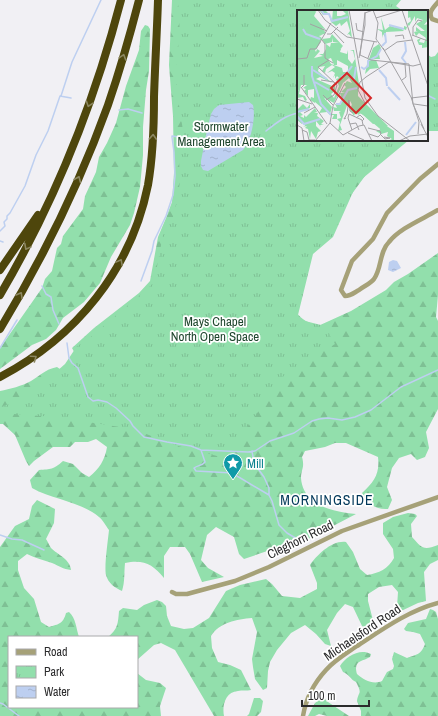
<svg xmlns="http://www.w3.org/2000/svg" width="438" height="716" font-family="'Archivo Narrow',sans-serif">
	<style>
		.forest { fill: url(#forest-firs) }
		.park { fill: url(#park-tufts) }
		.water { fill: url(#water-ripples) }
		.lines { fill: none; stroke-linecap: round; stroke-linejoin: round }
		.stream { stroke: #bdcff0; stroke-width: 1.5 }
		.minor { stroke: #a6a178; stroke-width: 4.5 }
		.motorway { stroke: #4e460c; stroke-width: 8 }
		.oneway { stroke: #8c8761 }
		.labels { text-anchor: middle; stroke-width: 3.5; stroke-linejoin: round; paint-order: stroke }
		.park-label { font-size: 13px; fill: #1f462e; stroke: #fff }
		.culture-label { font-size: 13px; fill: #0d838f; stroke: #fff; text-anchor: start }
		.street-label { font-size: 13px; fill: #2b2b2c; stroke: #fff }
		.neighbourhood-label { font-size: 14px; letter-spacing: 1px; fill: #003759; stroke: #fff }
		.inset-river { fill: none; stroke: #bdcff0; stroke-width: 2 }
		.inset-road { fill: none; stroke: #a2a1a4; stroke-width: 1 }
		.view { fill: #d62828; fill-opacity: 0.15; stroke: #d62828; stroke-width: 2 }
		.inset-edge { fill: none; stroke: #2b2b2c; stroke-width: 2 }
	</style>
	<defs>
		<pattern id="forest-firs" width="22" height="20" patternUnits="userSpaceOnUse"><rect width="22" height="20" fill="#92dfac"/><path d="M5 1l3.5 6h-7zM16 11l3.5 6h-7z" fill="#7ec094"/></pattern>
		<pattern id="park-tufts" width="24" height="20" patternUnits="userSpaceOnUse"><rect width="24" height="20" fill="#92dfac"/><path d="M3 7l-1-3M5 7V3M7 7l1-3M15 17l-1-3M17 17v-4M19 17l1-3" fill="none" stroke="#7ec094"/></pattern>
		<pattern id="water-ripples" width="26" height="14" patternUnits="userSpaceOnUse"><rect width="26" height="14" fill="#bdcff0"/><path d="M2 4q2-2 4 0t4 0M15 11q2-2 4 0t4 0" fill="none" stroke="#a3b2ce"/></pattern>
	</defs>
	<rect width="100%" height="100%" fill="#f1f0f4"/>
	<path class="forest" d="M172,0H246L298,140L365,176L346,202L308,258L296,312C302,320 309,323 318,326L351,311L386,290L394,282L408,274L438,253V295L436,317L438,321V409L426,432L429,448L425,457L417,460L411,454L399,458L392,468L387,487L392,500L388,509C376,510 368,504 362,493C374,482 380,474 378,457L346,443H335L325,447L305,451L302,457C305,468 301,469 301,478C303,506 334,512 356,514L291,548L279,547L244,559L239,554L234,537L216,527L207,535L201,560L208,568L224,577L202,582L190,554L185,547H170L164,556V578C153,564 143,559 125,563C124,573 125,582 122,591C115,588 108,583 106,575C104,567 108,540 109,530C106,526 103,520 99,517C80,501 53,500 32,488L30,480L39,470C51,469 53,470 63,461L73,464L82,473L89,477C99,469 105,460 107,447L96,439L88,442H75L70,447H53L34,461L29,466L26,461L15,435L3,424H0V391C10,389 22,386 31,381C41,375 44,370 57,367L70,376L80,363L72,348L94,328L139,293L150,281L158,237L166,218L172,202L174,173L173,116L169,65Z
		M145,25L148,26L150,29L149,71L146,90L143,127V155L140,187L134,213L130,225L111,257L100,283L84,302L63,318L56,330L46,339L32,345L0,369V348L42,288L45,279L52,271L57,248L61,244L63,236L83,209L85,196L96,172L99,157L107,143L116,123L126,86L139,50L141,31Z
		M37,500L55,509L54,523L46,539C48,542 49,545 51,548C58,555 70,559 71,570C63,569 59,566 52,563C44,560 35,558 27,554L18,561V570L24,588L34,599L41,622L49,627C59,624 63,624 66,613L69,612C76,618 76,628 79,637H9V707H137V673L146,680L160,683L166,688L160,706L161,716H0V547L15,526L29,519L32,506Z
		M408,513L415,514L417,516L411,524L412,537C422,548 423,551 438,545V560L430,564L424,572L426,601L418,603L399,612L397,607L398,592L392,585L379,587L368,594V601L374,624L368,629L362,626L353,607L345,604L337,613L327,630L331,646L325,644L316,634L305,625L291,633L277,650L270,662L268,671L267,688L263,690L255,679L253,667L252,659L257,632L252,618C237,619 219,623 211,636L212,648L218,662L230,665L241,670L251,690C247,691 242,690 238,691C225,692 222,706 224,716H214L175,650L161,643L154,645L137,660V637H108C118,629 118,623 119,611L123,608L137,610L144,605L157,600L162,602L166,606L167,616L171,626L184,629L193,628L209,618L226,591L240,585L266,579L272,584L282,596L300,598L317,589V583L310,565C317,555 332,540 346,542L353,552L360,569L367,575C379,573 388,569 394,558L393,549L383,534V523L393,517Z
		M430,609L433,610L436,612L438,619V716H361V711L357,701C358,691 363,695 356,682C351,680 349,674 343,672L340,666C346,656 360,648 371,654L370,657C362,662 353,660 357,674C364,680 373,685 382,681L387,672L393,669L394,666L392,659L394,652L407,658C417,654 421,655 425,644L420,634L413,632L406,631L404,629L408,623L426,619Z
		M323,697L328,702L349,716H327L319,714L315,716H308L315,703Z
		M254,698H260L263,701L261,712L257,716H247L249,714Z"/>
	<path class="park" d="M178,0H401L396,6L403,11H298V140H409L357,183L333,237L313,254L297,319L325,326L335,344L285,374L225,458L178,446L133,429L55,417L0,413V407L12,403L48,379L65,364L77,346L87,340L146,290L154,282L163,235L174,215L180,182L179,159L184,137L176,86L177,55L180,35Z
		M438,52V131H427V54L431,57L435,56Z"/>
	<path class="water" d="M249,102L253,105C256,117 251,142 243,150L208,171L203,170L201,166V161L207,130L211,114L214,109L219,105Z
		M393,260L397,261L401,268L393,272L388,270L389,262Z"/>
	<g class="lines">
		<path class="stream" d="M427,95L435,99
			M61,96L72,62L101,0
			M119,110L128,109L142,113
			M266,131C276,123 286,115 298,113
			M0,231L5,226L4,222L7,219V216L10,213L25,186L36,155L48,131L60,96L71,98
			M0,241L3,242
			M141,281L152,251L154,241L166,216L173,195L175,176L174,152L172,137V136L186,138L189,140
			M42,286L46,294L51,297L53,310L59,324
			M67,343L69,358L72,363L78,368L88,397L93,401L98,400L107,402L116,408L130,421L133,426L144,437L167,442L191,446L201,450L248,452L255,451L270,441L294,433L312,421L319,419L328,418L342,420L355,417L371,410L401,387L438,370
			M0,348L17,320
			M201,450L205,462C202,466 198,465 194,468L196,471L232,473L269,495
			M252,451L254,463L264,477L269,488V495L272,501L279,525L287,533L297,539
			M0,535L12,539L22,540L44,550
			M0,703L3,704L19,716"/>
		<path class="minor" d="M438,2C433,8 428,12 432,19L438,21
			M438,164L420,179L387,213L373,239L352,261L341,290L345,296C351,296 355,292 359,290C364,286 370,284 374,279C382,268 379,252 389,242C400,228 423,219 438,210
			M172,592L176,594H187L235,581L269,567L342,531L438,497
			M303,716C306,698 314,683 326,670C335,660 347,653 357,646C383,629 408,611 438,603"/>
		<path class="motorway" d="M0,270L38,215
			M0,295C54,203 94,104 121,0
			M0,329C43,258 80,183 108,105C120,70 130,35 139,0
			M0,377C76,337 131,270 148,185C153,156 154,126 154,97C155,65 157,32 158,0"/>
	</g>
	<defs><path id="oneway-chevron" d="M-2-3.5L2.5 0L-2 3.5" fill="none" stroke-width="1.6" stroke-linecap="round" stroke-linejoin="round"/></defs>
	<g class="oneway">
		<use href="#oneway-chevron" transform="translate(123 57) rotate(-73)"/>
		<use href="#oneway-chevron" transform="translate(89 104) rotate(109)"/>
		<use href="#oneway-chevron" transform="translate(153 137) rotate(-87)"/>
		<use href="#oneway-chevron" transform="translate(78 179) rotate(-67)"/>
		<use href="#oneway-chevron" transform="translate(27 247) rotate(118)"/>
		<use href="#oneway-chevron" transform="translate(120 262) rotate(-62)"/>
		<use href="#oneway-chevron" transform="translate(20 295) rotate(-60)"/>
		<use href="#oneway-chevron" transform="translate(34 358) rotate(-35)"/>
	</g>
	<defs>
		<symbol id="sight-pin" viewBox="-11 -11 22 30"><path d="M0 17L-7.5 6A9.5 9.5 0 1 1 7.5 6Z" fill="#0f9aa8" stroke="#fff"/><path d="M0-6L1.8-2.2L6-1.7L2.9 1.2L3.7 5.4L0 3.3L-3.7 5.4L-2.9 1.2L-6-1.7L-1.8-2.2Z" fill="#fff"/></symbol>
	</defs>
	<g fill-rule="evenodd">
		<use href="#sight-pin" x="222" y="452" width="22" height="30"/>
	</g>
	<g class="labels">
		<g class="park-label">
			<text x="221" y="131">Stormwater<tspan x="221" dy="15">Management Area</tspan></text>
			<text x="215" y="326">Mays Chapel<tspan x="215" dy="15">North Open Space</tspan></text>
		</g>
		<g class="culture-label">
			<text x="247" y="468">Mill</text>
		</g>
		<g class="street-label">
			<text transform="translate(300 539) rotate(-26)" y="5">Cleghorn Road</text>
			<text transform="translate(362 632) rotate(-34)" y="5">Michaelsford Road</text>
		</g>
		<g class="neighbourhood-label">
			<text x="327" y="505">MORNINGSIDE</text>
		</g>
	</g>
	<g transform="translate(297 10)">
		<rect width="131" height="131" fill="#f1f0f4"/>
		<path d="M35,24L46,36L43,39H29V34L33,37L34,33H42L36,32L35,28V32L28,34L25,29L33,28Z" fill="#92dfac"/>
		<path d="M36,0H40V6H44L49,4L45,0H51L55,28L52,24L50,25L53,21L50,11L44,16L43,13L39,16L34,12L32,4L26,5L23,1H29L32,4L35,10ZM111,0H131V10L127,15L131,14V37L125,38V35H122L120,30L124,28L122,32L127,33L129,28L122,23L119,26L117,22L121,21H119V17L124,21H128L119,14L126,10L120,8L118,12V5L111,8ZM13,1L19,2L17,6L29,20L25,18L29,23L22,26L25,28L18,40L19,42L20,39L23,41L17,48L26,46L22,44H26L29,39H43L45,36L43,42L50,44L51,40V49L55,54L58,49L56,41L53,40H57L62,74L59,84L91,116L82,118L68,106L59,101L57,103L53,87L43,115L45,120L41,121L43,112L40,109L44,108L42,102L44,101H37L36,97L40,98L38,94H42L45,90L43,83H48L44,82L49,77L47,75L50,71L55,73L52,68L46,73L37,93L27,88L35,97L33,104H40V109H35L37,105H33L30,102L22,103L25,98L18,92V88V93L13,90L14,87L17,88V79L11,80V86L7,81L9,79L6,78L10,75H4L2,84L8,86L10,90L8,91L6,87L0,88V81H2L0,80V15ZM34,48L37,55H40V50L51,56V62H46L45,58L34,54L31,49ZM35,55L38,57L30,63L35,61L38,63L36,68L38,65V69L40,66L42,68L39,69L42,76L37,88L34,84L38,81V72L35,76L19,69L23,67L35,73L21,61L22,57L28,56L25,61L28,63L29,59ZM84,7L88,20L93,16L100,18L92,15L107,19V16L110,17L109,20L104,18L107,21L89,22L88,27L86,24L85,28V22L80,19L86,20ZM6,94L10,98L13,94V98L3,102L6,105L3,106L7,108V105L9,107L18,98L20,102L17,103H21L20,106L27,111L24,114L27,115H23L24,117L19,111V116L24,121L21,122L19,129L14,121L13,129L11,119L8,118L10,116L6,117L8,116L6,112L5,114L0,110V100Z" fill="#92dfac" fill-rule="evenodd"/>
		<path d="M0,0H21L2,13L25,26L22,25L19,29L24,32L19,39L14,38L11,47L0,49ZM122,0H131V6L126,2L118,6L112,16L110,14L114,11L113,6ZM82,34L84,38L82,44L83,49H72L76,38ZM71,49L79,50L82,58L73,59L68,64ZM61,73V87L81,110L97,121V131H91L95,129L90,126L91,122L84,124L79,121L83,120L81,113L76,114L64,103L61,105L59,101L57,106L53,100L55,94L51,88V80Z" fill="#92dfac"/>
		<path class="inset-river" d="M24,0L27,4H32L35,11L51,7M92,15L107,19M6,19L9,24L23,29M108,32L109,41L105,48L109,53M85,36L89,32L88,23M15,56V66L24,94L34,105M64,57L67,59L71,56V51L80,46L84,39M16,60L30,69M82,60L89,68L90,76M44,67L50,63L55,56M57,69L59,57M18,72L32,80M91,77L103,90M39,94H43L51,80L60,78M0,102L12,99M0,106L7,114L23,109M109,125L119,112"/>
		<path class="inset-road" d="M21,0L28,10L50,27L80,32M52,0L68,88L81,106L113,131M58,0H76M76,0L81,13L79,29L87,40M76,0L68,3L63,45L74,50L112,54L116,94L127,119M105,0L131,76M79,8L105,0M59,13L60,20L67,22M13,14L30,21M37,22L47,33M30,24H34L41,17M115,25L131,31M116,25V17L121,10L125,11M98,26L106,25L107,29M25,30L28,34V48L36,53M86,38L114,87L122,112L121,124M87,41L100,32L115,30M62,48L68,15V2M71,48L77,32M0,49L10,48L13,39H19L34,13M69,67L92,52L116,56L124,54M24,70L37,72M105,70L109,67L108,54M4,77L30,114M4,78L7,75V65M26,85L36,95M114,88L131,86M0,89L15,94M29,90L37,85L40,75L21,57L32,50M68,93L61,80L63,72L69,67M117,94L131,96M7,103L18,97M49,108L47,109L50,104L52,90L53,101L56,103M59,108L63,105L67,109L65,111M33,113L36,96L48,73M53,114L59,113L62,120M124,114L131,127M0,115L5,118L7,131M71,118L83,121L84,124L81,127L72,124M5,120L10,122L12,130H18M55,120L51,108L52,104L65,110L66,115M51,123L67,130M84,125L88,129L93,128L87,127M18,131L33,113L46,125L62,116L67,115L75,131M102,131L113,126L131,124"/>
		<path class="view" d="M50,63L74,88L59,103L34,78Z"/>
		<rect width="131" height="131" class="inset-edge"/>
	</g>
	<rect x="8" y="636" width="130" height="72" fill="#ffffff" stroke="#aaaaab"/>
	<rect x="16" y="649" width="20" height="6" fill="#a6a178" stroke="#aaaaab"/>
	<text x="44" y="656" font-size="12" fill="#2b2b2c">Road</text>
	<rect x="16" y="666" width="20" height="12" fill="url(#park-tufts)" stroke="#aaaaab"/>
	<text x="44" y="676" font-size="12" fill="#2b2b2c">Park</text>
	<rect x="16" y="686" width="20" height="12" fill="url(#water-ripples)" stroke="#aaaaab"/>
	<text x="44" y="696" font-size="12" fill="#2b2b2c">Water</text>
	<path d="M302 700v6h67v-6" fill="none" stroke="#2b2b2c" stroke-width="2"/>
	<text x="308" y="700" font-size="12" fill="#2b2b2c" stroke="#ffffff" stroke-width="3" paint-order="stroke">100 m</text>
</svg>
